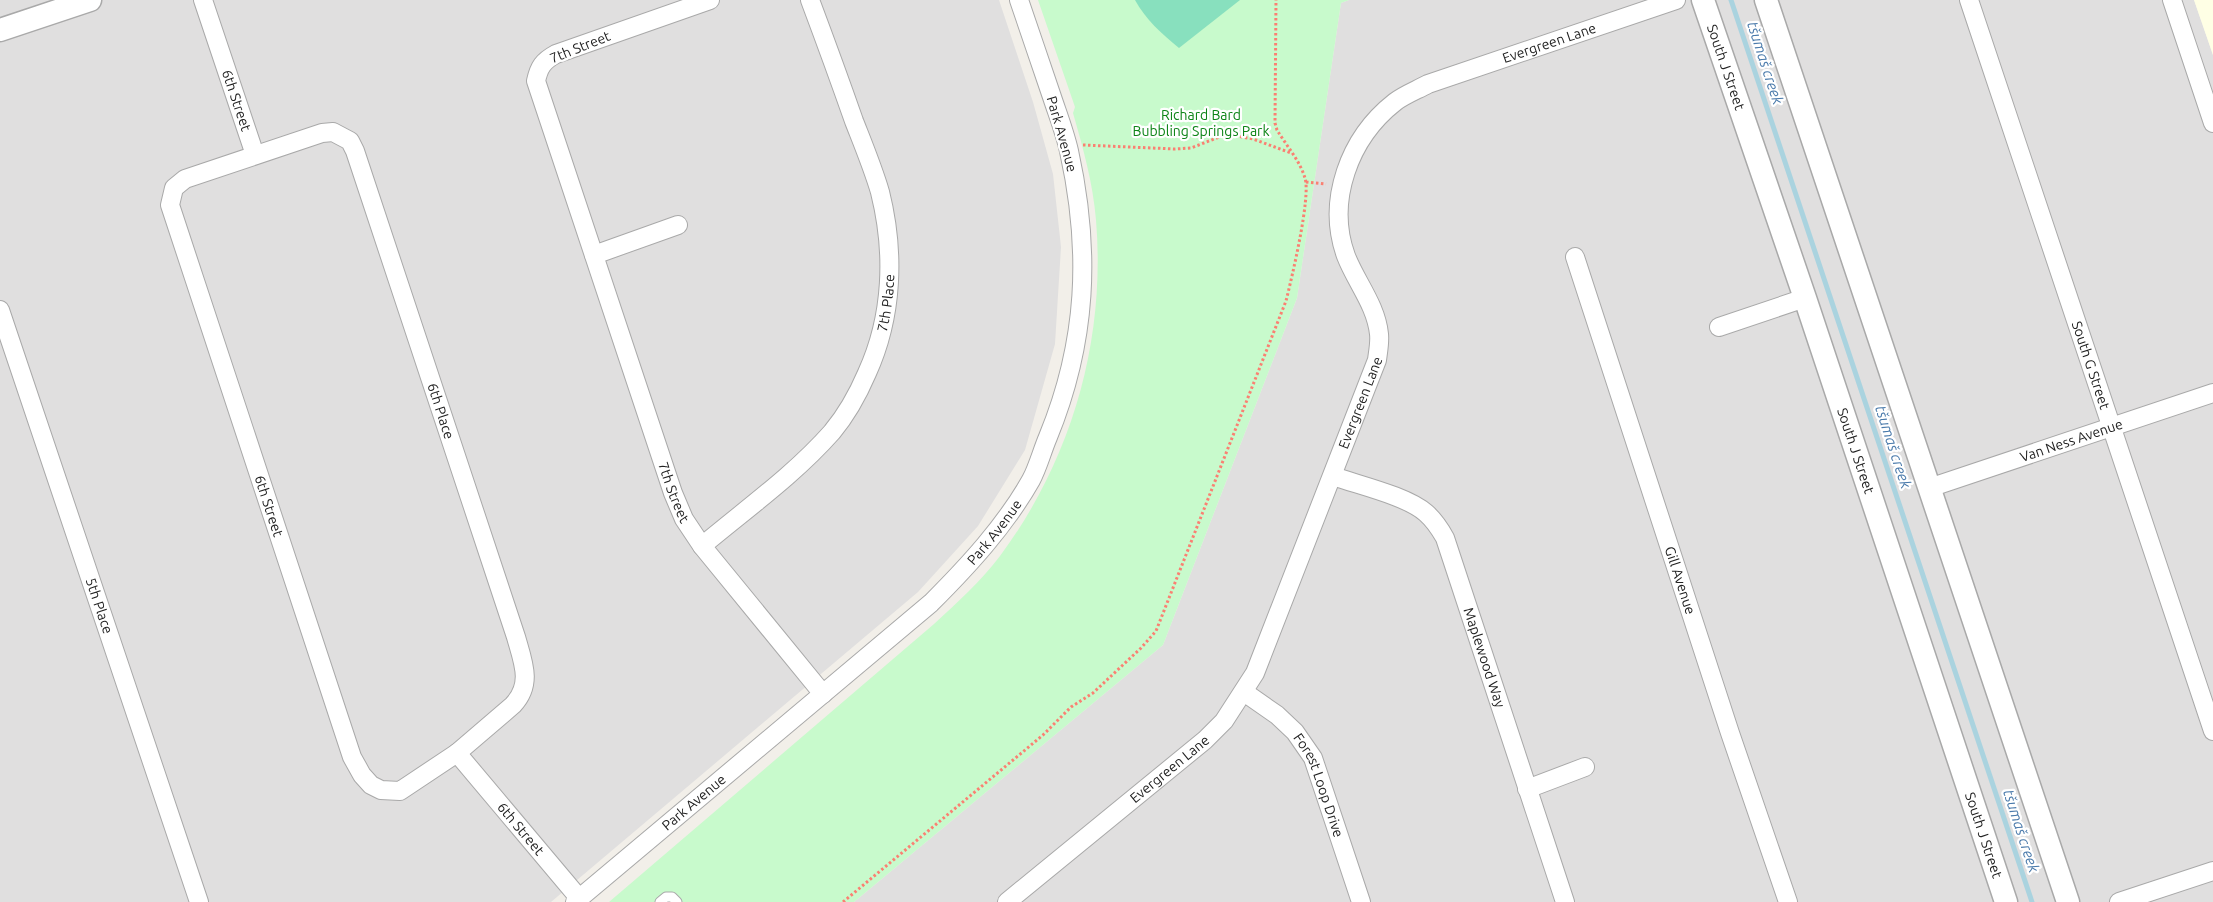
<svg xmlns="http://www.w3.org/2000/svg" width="2213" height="902" font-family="Ubuntu,sans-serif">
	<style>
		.residential { fill: #e0dfdf }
		.education { fill: #ffffe5 }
		.park { fill: #c8facc }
		.pitch { fill: #88e0be }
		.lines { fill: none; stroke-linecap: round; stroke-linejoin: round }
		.stream { stroke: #aad3df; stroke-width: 5 }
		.service-casing { stroke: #a9a9a9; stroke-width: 11 }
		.minor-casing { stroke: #a9a9a9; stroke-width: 20 }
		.tertiary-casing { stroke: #a9a9a9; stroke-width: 25 }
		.path { stroke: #fa8072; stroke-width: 3; stroke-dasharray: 2.5 2.5; stroke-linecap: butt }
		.service { stroke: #fff; stroke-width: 9 }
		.minor { stroke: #fff; stroke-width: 18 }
		.tertiary { stroke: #fff; stroke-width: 22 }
		.labels { text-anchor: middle; stroke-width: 4.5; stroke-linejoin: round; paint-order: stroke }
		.street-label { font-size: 14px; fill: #222; stroke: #fff }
		.park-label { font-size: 14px; fill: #0c8416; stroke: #fff }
		.water-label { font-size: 15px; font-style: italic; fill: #4a7aab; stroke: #fff }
	</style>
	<rect width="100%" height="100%" fill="#f2efe9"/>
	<path class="residential" d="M0,0H999L1033,102L1053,174L1061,247L1055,344L1025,450L978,526L918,592L551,902H0Z
		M1349,0H2194L2213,55V902H854L1163,645L1297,298L1341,3Z"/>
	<path class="education" d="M2194,0H2213V55Z"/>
	<path class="park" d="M1038,0H1349L1341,3L1297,298L1163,645L854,902H609L934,624C957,603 981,581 1000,556C1072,459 1106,340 1096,220C1093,183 1083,148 1073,113L1075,107Z"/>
	<path class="pitch" d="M1135,0H1240L1179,48C1161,33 1146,20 1135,0Z"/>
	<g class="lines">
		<path class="stream" d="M1731,0L2032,902"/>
		<defs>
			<path id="service" d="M660,902L666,897H672L677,902"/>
			<g id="minor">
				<path id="s1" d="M203,0L255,155"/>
				<path id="s2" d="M710,0L556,54C543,61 539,67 536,81L673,493L684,519L702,546L823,694"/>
				<path id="s3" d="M1969,0L2213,731"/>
				<path d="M2172,0L2213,123"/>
				<path d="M333,132L350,141L355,151L516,637C523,662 533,684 513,705L457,753L400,791L381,790L371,785L362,775L352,757L170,205L174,188L185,179L322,133Z"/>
				<path d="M594,255L678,225"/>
				<path id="s4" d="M1575,257L1730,733L1788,902"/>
				<path id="s5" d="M0,310L199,902"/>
				<path d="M1719,327L1805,298"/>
				<path id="s6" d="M1333,476C1358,485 1407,496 1426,513C1434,520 1440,529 1445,538L1565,902"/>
				<path id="s7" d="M1929,488L2213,393"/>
				<path id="s8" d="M702,546C746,509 794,475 832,432C847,414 858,394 867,373C893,316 895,252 880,192C873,168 863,144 854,121C840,81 825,40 810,0"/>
				<path id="s9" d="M1244,692L1277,715L1295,732L1313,758L1361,902"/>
				<path id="s10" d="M457,753L579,898"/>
				<path d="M1527,789L1585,767"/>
				<path id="s11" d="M575,902L931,603C968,566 1005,526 1031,480C1038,467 1042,451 1048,437C1087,342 1091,251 1069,151C1065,133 1058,115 1052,97C1041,65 1030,32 1019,0"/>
				<path id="s12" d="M1007,902L1205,740L1224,721L1255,673L1377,360C1378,352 1380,342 1379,334C1376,305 1356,282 1346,256C1326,201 1349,138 1395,102C1404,95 1417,90 1428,84L1676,0"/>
				<path d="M2119,902L2213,871"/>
			</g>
			<g id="tertiary">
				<path id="s13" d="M1703,0L1805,298L2006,902"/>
				<path d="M1766,0L2068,902"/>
				<path d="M0,30L90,0"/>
			</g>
		</defs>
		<use href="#service" class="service-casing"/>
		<use href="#minor" class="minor-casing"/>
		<use href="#tertiary" class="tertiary-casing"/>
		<path class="path" d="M1083,145L1175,149L1191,148L1227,134L1253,139L1291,153
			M1306,182L1326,184
			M843,902L1043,735L1071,707L1093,693L1141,648L1156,631L1286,301C1292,277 1311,197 1305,178C1300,161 1286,145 1277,130L1275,123L1276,0"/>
		<use href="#service" class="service"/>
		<use href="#minor" class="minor"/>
		<use href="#tertiary" class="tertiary"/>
	</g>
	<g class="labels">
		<g class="street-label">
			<text dy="5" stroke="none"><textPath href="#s12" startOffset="1125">Evergreen Lane</textPath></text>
			<text transform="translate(580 47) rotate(-22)" y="5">7th Street</text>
			<text dy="5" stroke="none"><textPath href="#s13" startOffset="71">South J Street</textPath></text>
			<text dy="5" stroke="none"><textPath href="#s1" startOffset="106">6th Street</textPath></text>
			<text transform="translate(1062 134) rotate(74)" y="5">Park Avenue</text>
			<text dy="5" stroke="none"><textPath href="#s8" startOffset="315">7th Place</textPath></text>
			<text dy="5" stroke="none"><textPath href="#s3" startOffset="385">South G Street</textPath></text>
			<text dy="5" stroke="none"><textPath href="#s12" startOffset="630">Evergreen Lane</textPath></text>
			<text transform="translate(441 411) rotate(72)" y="5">6th Place</text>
			<text dy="5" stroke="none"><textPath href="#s7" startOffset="150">Van Ness Avenue</textPath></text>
			<text dy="5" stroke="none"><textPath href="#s13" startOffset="476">South J Street</textPath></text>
			<text dy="5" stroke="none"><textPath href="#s2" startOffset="632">7th Street</textPath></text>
			<text transform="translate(269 506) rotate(72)" y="5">6th Street</text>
			<text dy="5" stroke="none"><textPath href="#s11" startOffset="560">Park Avenue</textPath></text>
			<text dy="5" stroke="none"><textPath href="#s4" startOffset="340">Gill Avenue</textPath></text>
			<text dy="5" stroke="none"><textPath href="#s5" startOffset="312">5th Place</textPath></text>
			<text dy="5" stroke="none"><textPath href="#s6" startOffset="258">Maplewood Way</textPath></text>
			<text dy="5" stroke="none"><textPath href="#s12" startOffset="210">Evergreen Lane</textPath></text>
			<text dy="5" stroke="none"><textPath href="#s9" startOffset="124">Forest Loop Drive</textPath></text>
			<text dy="5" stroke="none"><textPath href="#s11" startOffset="155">Park Avenue</textPath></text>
			<text dy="5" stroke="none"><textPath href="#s10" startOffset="99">6th Street</textPath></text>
			<text dy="5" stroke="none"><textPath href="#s13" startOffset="881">South J Street</textPath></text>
		</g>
		<g class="park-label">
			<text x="1201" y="120">Richard Bard<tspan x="1201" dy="16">Bubbling Springs Park</tspan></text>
		</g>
		<g class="water-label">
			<text transform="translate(1765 63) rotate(72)" y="5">tšumaš creek</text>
			<text transform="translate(1893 447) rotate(72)" y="5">tšumaš creek</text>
			<text transform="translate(2021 831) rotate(72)" y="5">tšumaš creek</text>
		</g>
	</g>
</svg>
